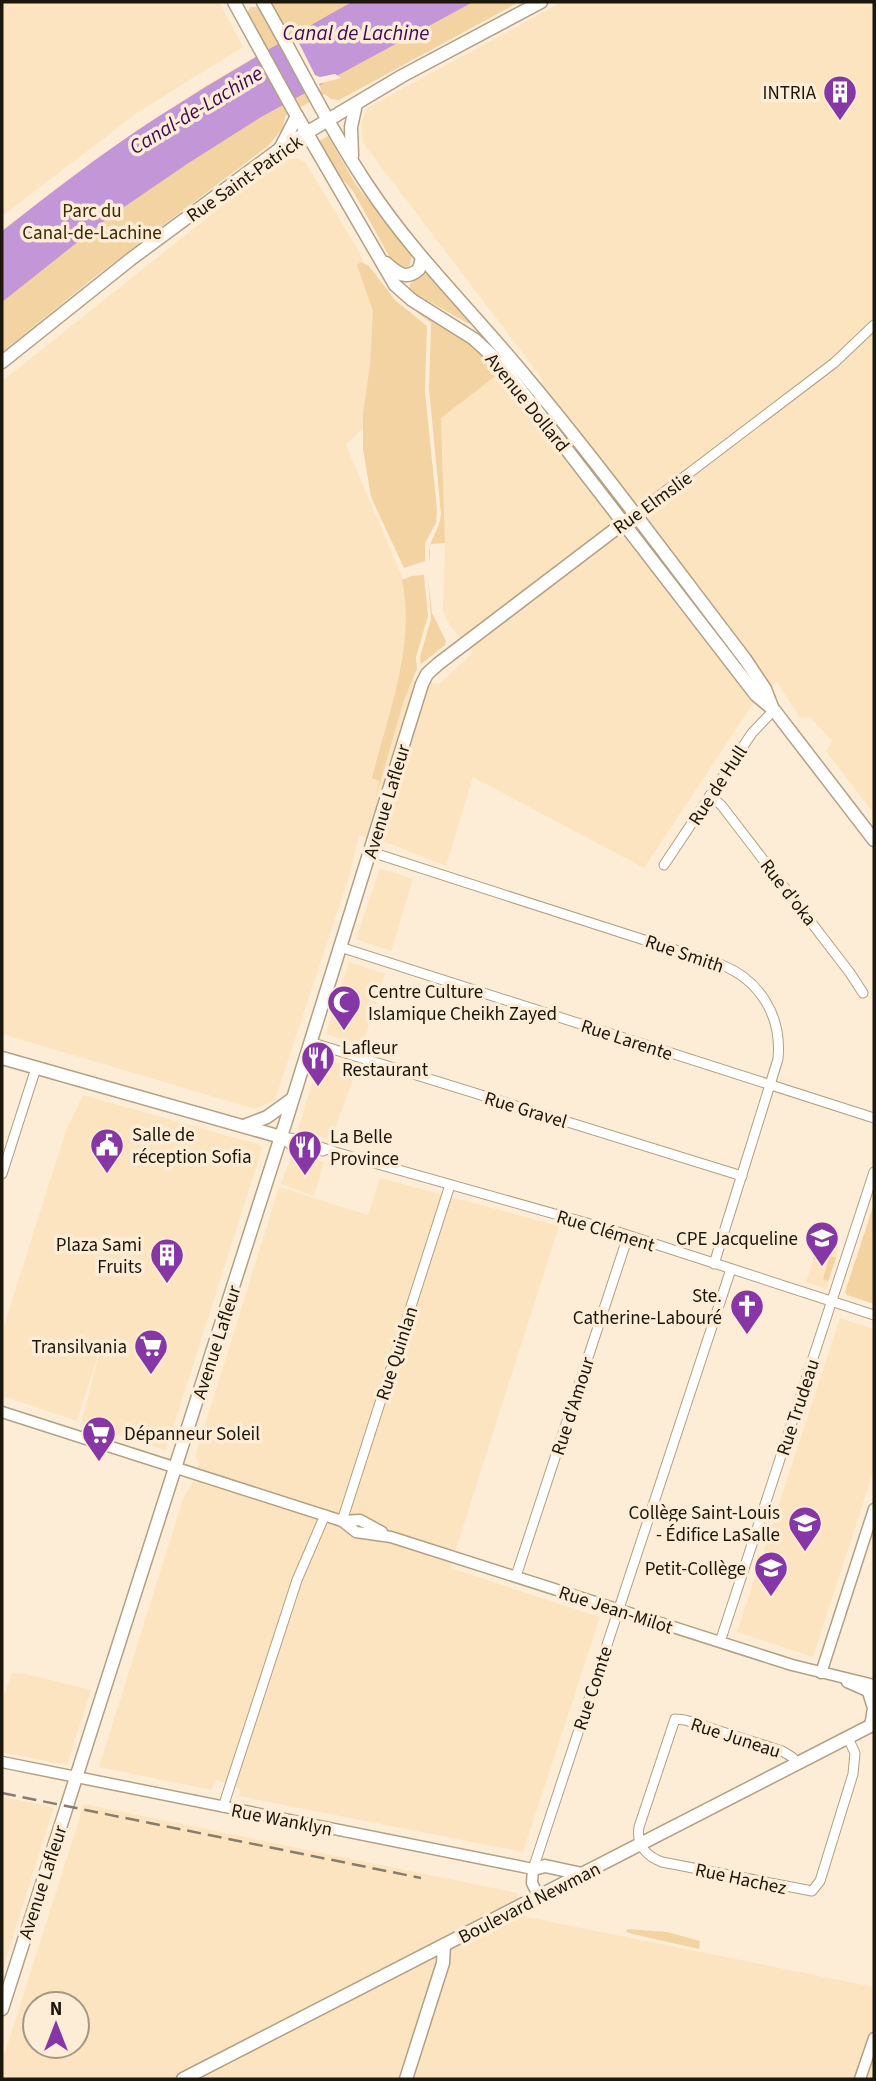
<svg xmlns="http://www.w3.org/2000/svg" width="876" height="2081" font-family="'Source Sans 3',sans-serif">
<style>
.built{fill:#fce4c0;fill-rule:evenodd}
.green{fill:#f3d3a1}
.water{fill:#c396d7}
.pier{fill:#fdedd6}
.lines{fill:none;stroke-linecap:round;stroke-linejoin:round}
.minor-casing{stroke:#b2a084;stroke-width:11}
.tertiary-casing{stroke:#b2a084;stroke-width:13}
.secondary-casing{stroke:#b2a084;stroke-width:15}
.minor{stroke:#fff;stroke-width:9}
.tertiary{stroke:#fff;stroke-width:10}
.secondary{stroke:#fff;stroke-width:12}
.rail{stroke:#887c6c;stroke-width:2.5;stroke-dasharray:14 7;stroke-linecap:butt}
.labels{text-anchor:middle;stroke-width:7;stroke-linejoin:round;paint-order:stroke}
.poi-label{font-size:19px;fill:#1d160b;stroke:#fdedd6;text-anchor:end}
.street-label{font-size:19px;fill:#1d160b;stroke:#fdedd6}
.park-label{font-size:19px;fill:#3a2807;stroke:#fdedd6}
.water-label{font-size:21px;font-style:italic;fill:#440858;stroke:#fdedd6}
</style>
<rect width="100%" height="100%" fill="#fdedd6"/>
<g class="built">
<path d="M4,2H219L243,47L138,112L2,216V3Z"/>
<path d="M562,2H874V814L826,751L832,741L810,717L800,718L777,682L752,705L644,868L473,777L446,866L388,843L359,836L349,877L275,1100L255,1109L2,1034V381L280,160L297,158L306,163L361,255L370,282L375,316L364,427L346,445L414,605L407,680L439,684L473,653L451,627L443,612L445,543L441,418L501,372L521,399L544,381L363,143L361,124L367,108Z"/>
<path d="M380,868L413,879L391,951L356,939Z"/>
<path d="M349,962L385,974L362,1046L326,1034Z"/>
<path d="M320,1058L357,1069L331,1139L298,1130Z"/>
<path d="M83,1095L260,1145L262,1149L166,1450L81,1423L103,1339L77,1421L2,1396V1332L66,1130Z"/>
<path d="M292,1154L324,1162L314,1196L281,1184Z"/>
<path d="M380,1178L559,1226L450,1568L600,1617L523,1852L239,1796L240,1789L216,1780L211,1790L99,1767L184,1496L191,1486L199,1462L195,1457L279,1187L368,1215Z"/>
<path d="M818,1245L838,1251L826,1289L806,1282Z"/>
<path d="M840,1318L874,1329V1470L813,1657L737,1632Z"/>
<path d="M12,1673L26,1674L91,1690L67,1765L2,1752V1702Z"/>
<path d="M2,1797L54,1807L2,1971Z"/>
<path d="M84,1804L517,1893L526,1917L874,1987V2079H2V2062ZM35,2004H77V2046H35Z"/>
</g>
<g class="green">
<path d="M271,2H519L339,100L331,99L325,94L286,115L282,129L268,146L92,279L2,352V231L115,146L206,86L267,50L253,21L250,22L247,13L250,7H257L269,23Z"/>
<path d="M328,136L356,185L412,253L410,265L407,268L394,265L353,191L335,171L319,141Z"/>
<path d="M371,260L393,290L406,302L476,347L501,372L441,418L445,543L430,544V561C425,544 440,531 441,514L429,388L431,323L396,296Z"/>
<path d="M361,262L368,265L395,300L427,326L425,392L437,510L436,523L425,543V561L404,568L371,497L363,449V414L370,365L373,311L357,265Z"/>
<path d="M424,274H429L471,322L469,324L409,290L410,284Z"/>
<path d="M424,575L428,616L416,657L417,669L404,700L376,797L379,781L372,778C388,714 416,646 402,580L411,576Z"/>
<path d="M428,577L432,613L446,641L445,645L421,664L420,657L431,619Z"/>
<path d="M874,1204V1304L847,1295L845,1292Z"/>
<path d="M818,1245L829,1248L828,1255L836,1258L828,1281L823,1279L828,1262L813,1259Z"/>
<path d="M627,1929L667,1932L700,1941L699,1949L632,1934L626,1932Z"/>
</g>
<path class="water" d="M352,2H473L261,117L187,164L108,218L2,302V231C52,192 102,153 156,118C220,77 286,39 352,2Z"/>
<path class="pier" d="M295,35L315,75L320,77L335,74L341,78L319,84L321,89L310,96L279,45Z"/>
<g class="lines">
<g class="minor-casing">
<g id="minor">
<path d="M634,515L834,363L874,325"/>
<path d="M710,795L722,806L850,973L863,993"/>
<path d="M371,852L722,965C761,981 782,1017 778,1059L714,1264"/>
<path d="M664,865L752,733L774,710"/>
<path d="M340,947L874,1118"/>
<path d="M310,1042L742,1176"/>
<path d="M281,1137L297,1139L335,1152L615,1231L874,1315"/>
<path d="M281,1137L291,1145L323,1151"/>
<path d="M2,1174L36,1068"/>
<path d="M342,1521L450,1185"/>
<path d="M516,1576L628,1236"/>
<path d="M720,1642L874,1172"/>
<path d="M798,1764L792,1757L782,1751L685,1720L675,1719L639,1827C636,1844 646,1856 662,1862L812,1891L820,1881L853,1774L855,1753L848,1738"/>
<path d="M223,1807L297,1580L325,1515"/>
<path d="M533,1869L731,1269"/>
</g>
</g>
<g class="tertiary-casing">
<g id="tertiary">
<path d="M2,1412L342,1521L360,1520L382,1532"/>
<path d="M342,1521L356,1532L391,1537L792,1665L874,1685"/>
<path d="M821,1673L874,1509"/>
<path d="M847,1682L874,1694"/>
<path d="M868,1692L873,1708L870,1727"/>
<path d="M2,1762L533,1869L532,1883L539,1897"/>
<path d="M860,2079L874,2038"/>
</g>
</g>
<g class="secondary-casing">
<g id="secondary">
<path d="M234,2L294,111L395,285L412,300L474,339L500,363L756,695L774,710L874,840"/>
<path d="M263,2C298,63 329,128 368,186C414,256 475,314 527,378C603,469 673,565 745,659L765,689L772,707"/>
<path d="M281,147L297,116"/>
<path d="M352,156L351,127L356,104"/>
<path d="M386,263C397,273 406,281 419,269L422,258"/>
<path d="M2,362L131,259L281,148L402,76L541,2"/>
<path d="M2,1058L281,1137"/>
<path d="M244,1126L267,1117L292,1099"/>
<path d="M533,1869L545,1866L582,1874"/>
<path d="M2,2009L285,1124L422,684L427,674L438,664L634,515"/>
<path d="M183,2079L874,1724"/>
<path d="M406,2079L443,1963L444,1945"/>
</g>
</g>
<use href="#minor" class="minor"/>
<use href="#tertiary" class="tertiary"/>
<use href="#secondary" class="secondary"/>
<path class="rail" d="M2,1793L421,1878"/>
</g>
<defs>
<g id="building-pin" transform="scale(1.75)"><path d="M0 17L-7.5 6A9.5 9.5 0 1 1 7.5 6Z" fill="#8736a6" stroke="#fdedd6"/><path d="M-4-6H4V6H1V3H-1V6H-4ZM-2.5-4.3h1.7v1.8h-1.7ZM.8-4.3h1.7v1.8H.8ZM-2.5-1h1.7V.8h-1.7ZM.8-1h1.7V.8H.8Z" fill="#fff"/></g>
<g id="mosque-pin" transform="scale(1.75)"><path d="M0 17L-7.5 6A9.5 9.5 0 1 1 7.5 6Z" fill="#8736a6" stroke="#fdedd6"/><path d="M3.5-4.9A6 6 0 1 0 3.5 4.9A5 5 0 1 1 3.5-4.9Z" fill="#fff"/></g>
<g id="restaurant-pin" transform="scale(1.75)"><path d="M0 17L-7.5 6A9.5 9.5 0 1 1 7.5 6Z" fill="#8736a6" stroke="#fdedd6"/><path d="M-5-6h1v4h1v-4h1v4h1v-4h1v5L-1.5 .5V6h-2V.5L-5-1ZM5-6V6H3V1.5H1.5Q1.5-4 5-6Z" fill="#fff"/></g>
<g id="civic-pin" transform="scale(1.75)"><path d="M0 17L-7.5 6A9.5 9.5 0 1 1 7.5 6Z" fill="#8736a6" stroke="#fdedd6"/><path d="M-.6-6.5H3V-4.5H.6V-3L4-1V1h2V6H-6V1h2V-1L-.6-3ZM-1.2 2.5V6h2.4V2.5Z" fill="#fff"/></g>
<g id="school-pin" transform="scale(1.75)"><path d="M0 17L-7.5 6A9.5 9.5 0 1 1 7.5 6Z" fill="#8736a6" stroke="#fdedd6"/><path d="M0-5L7-2L0 1L-7-2ZM-4 1L0 2.5L4 1V4Q0 6-4 4Z" fill="#fff"/></g>
<g id="church-pin" transform="scale(1.75)"><path d="M0 17L-7.5 6A9.5 9.5 0 1 1 7.5 6Z" fill="#8736a6" stroke="#fdedd6"/><path d="M-1.2-6h2.4v3.5h3.3v2.4h-3.3V6h-2.4V-.1h-3.3v-2.4h3.3Z" fill="#fff"/></g>
<g id="supermarket-pin" transform="scale(1.75)"><path d="M0 17L-7.5 6A9.5 9.5 0 1 1 7.5 6Z" fill="#8736a6" stroke="#fdedd6"/><path d="M-6-5.5h2.5l.6 2H6L4.5 2H-2.5L-4.4-4H-6ZM-1.5 3.2a1.3 1.3 0 1 0 .1 0ZM3 3.2a1.3 1.3 0 1 0 .1 0Z" fill="#fff"/></g>
</defs>
<g fill-rule="evenodd">
<use href="#building-pin" x="840" y="92"/>
<use href="#mosque-pin" x="344" y="1002"/>
<use href="#restaurant-pin" x="318" y="1058"/>
<use href="#civic-pin" x="107" y="1145"/>
<use href="#restaurant-pin" x="305" y="1147"/>
<use href="#school-pin" x="822" y="1238"/>
<use href="#building-pin" x="167" y="1255"/>
<use href="#church-pin" x="747" y="1306"/>
<use href="#supermarket-pin" x="151" y="1346"/>
<use href="#supermarket-pin" x="99" y="1433"/>
<use href="#school-pin" x="805" y="1523"/>
<use href="#school-pin" x="771" y="1568"/>
</g>
<g class="labels">
<g class="poi-label">
<text x="816" y="99">INTRIA</text>
<text x="368" y="998" text-anchor="start">Centre Culture<tspan x="368" dy="22">Islamique Cheikh Zayed</tspan></text>
<text x="342" y="1054" text-anchor="start">Lafleur<tspan x="342" dy="22">Restaurant</tspan></text>
<text x="132" y="1141" text-anchor="start">Salle de<tspan x="132" dy="22">réception Sofia</tspan></text>
<text x="330" y="1143" text-anchor="start">La Belle<tspan x="330" dy="22">Province</tspan></text>
<text x="798" y="1245">CPE Jacqueline</text>
<text x="142" y="1251">Plaza Sami<tspan x="142" dy="22">Fruits</tspan></text>
<text x="722" y="1302">Ste.<tspan x="722" dy="22">Catherine-Labouré</tspan></text>
<text x="127" y="1353">Transilvania</text>
<text x="124" y="1440" text-anchor="start">Dépanneur Soleil</text>
<text x="780" y="1519">Collège Saint-Louis<tspan x="780" dy="22">- Édifice LaSalle</tspan></text>
<text x="746" y="1575">Petit-Collège</text>
</g>
<g class="street-label">
<text transform="translate(244 178) rotate(-35)" y="7">Rue Saint-Patrick</text>
<text transform="translate(528 402) rotate(51)" y="7">Avenue Dollard</text>
<text transform="translate(652 502) rotate(-36)" y="7">Rue Elmslie</text>
<text transform="translate(717 785) rotate(-57)" y="7">Rue de Hull</text>
<text transform="translate(386 801) rotate(-73)" y="7">Avenue Lafleur</text>
<text transform="translate(789 892) rotate(52)" y="7">Rue d'oka</text>
<text transform="translate(685 953) rotate(19)" y="7">Rue Smith</text>
<text transform="translate(627 1039) rotate(18)" y="7">Rue Larente</text>
<text transform="translate(526 1109) rotate(17)" y="7">Rue Gravel</text>
<text transform="translate(606 1230) rotate(17)" y="7">Rue Clément</text>
<text transform="translate(216 1342) rotate(-72)" y="7">Avenue Lafleur</text>
<text transform="translate(396 1353) rotate(-72)" y="7">Rue Quinlan</text>
<text transform="translate(572 1406) rotate(-72)" y="7">Rue d'Amour</text>
<text transform="translate(797 1407) rotate(-72)" y="7">Rue Trudeau</text>
<text transform="translate(616 1609) rotate(18)" y="7">Rue Jean-Milot</text>
<text transform="translate(592 1688) rotate(-72)" y="7">Rue Comte</text>
<text transform="translate(736 1737) rotate(18)" y="7">Rue Juneau</text>
<text transform="translate(282 1819) rotate(11)" y="7">Rue Wanklyn</text>
<text transform="translate(741 1878) rotate(12)" y="7">Rue Hachez</text>
<text transform="translate(42 1882) rotate(-72)" y="7">Avenue Lafleur</text>
<text transform="translate(529 1902) rotate(-27)" y="7">Boulevard Newman</text>
</g>
<g class="park-label">
<text x="92" y="217">Parc du<tspan x="92" dy="22">Canal-de-Lachine</tspan></text>
</g>
<g class="water-label">
<text x="356" y="40">Canal de Lachine</text>
<text transform="translate(196 110) rotate(-31)" y="7">Canal-de-Lachine</text>
</g>
</g>
<rect width="876" height="2081" fill="none" stroke="#1d160b" stroke-width="7"/>
<g transform="translate(56 2025)"><circle r="33" fill="#fdedd6" stroke="#a39785" stroke-width="2"/>
<path d="M0-5L12 26L0 18L-12 26Z" fill="#8736a6"/>
<text y="-10" font-size="19" font-weight="bold" text-anchor="middle" fill="#1d160b">N</text>
</g>
</svg>
